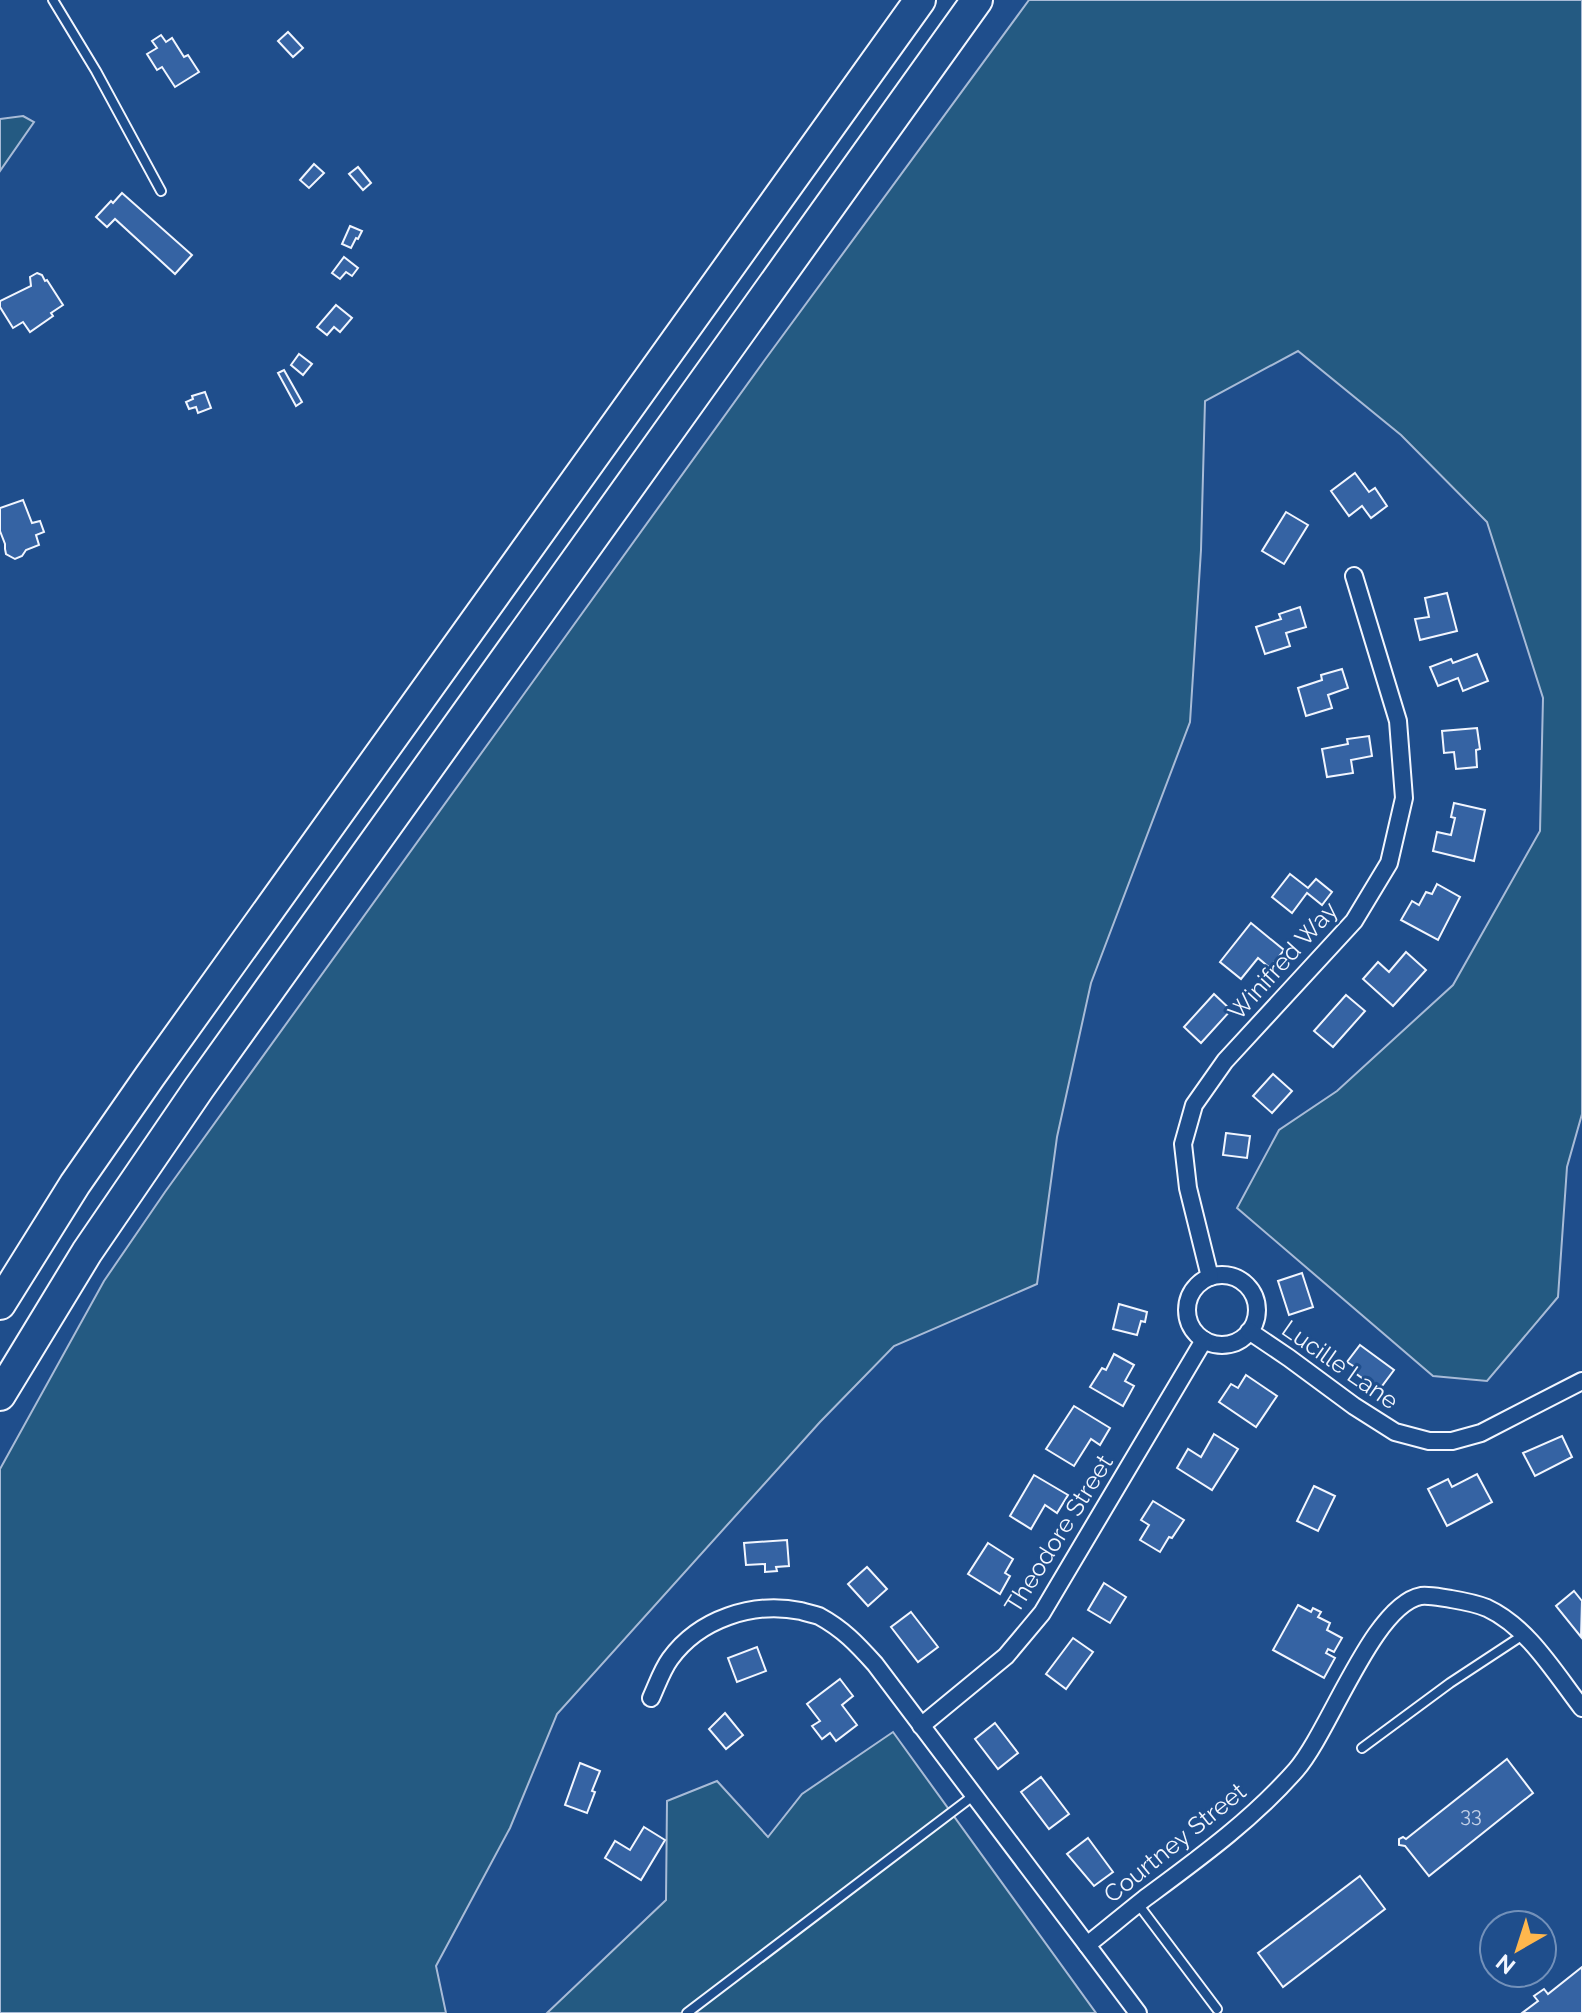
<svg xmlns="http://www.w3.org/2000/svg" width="1582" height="2013" font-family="Raleway,sans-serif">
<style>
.green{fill:#245a82;stroke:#a8bbd7;stroke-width:2}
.building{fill:#3563a3;stroke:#f2f6ff;stroke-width:2}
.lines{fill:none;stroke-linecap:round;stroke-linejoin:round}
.service-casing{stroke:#f2f6ff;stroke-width:12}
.minor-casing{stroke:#f2f6ff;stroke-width:20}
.motorway-casing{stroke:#f2f6ff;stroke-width:34}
.service{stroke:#1f4e8c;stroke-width:8}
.minor{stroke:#1f4e8c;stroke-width:16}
.motorway{stroke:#1f4e8c;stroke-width:30}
.labels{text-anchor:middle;stroke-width:6;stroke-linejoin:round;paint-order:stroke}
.number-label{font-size:20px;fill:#c3d1e8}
.street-label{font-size:24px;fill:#f2f6ff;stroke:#1f4e8c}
</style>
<rect width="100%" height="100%" fill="#1f4e8c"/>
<g class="green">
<path d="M1029,0H1582V1114L1567,1167L1558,1297L1487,1381L1433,1376L1237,1208L1279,1130L1337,1091L1453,985L1540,831L1543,698L1487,522L1401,435L1298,351L1205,401L1201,550L1190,722L1091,983L1057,1137L1037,1284L894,1346L820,1422L557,1714L510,1828L436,1966L446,2013H0V1469L104,1281L165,1192L764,361Z"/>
<path d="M23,116L34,122L0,171V119Z"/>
<path d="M893,1732L1096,2013H547L666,1900L667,1801L717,1781L768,1837L802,1794Z"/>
</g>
<g class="building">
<path d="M288,32L303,48L293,57L278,41Z"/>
<path d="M161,35L166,42L172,38L184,57L188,55L199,72L175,87L162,67L157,70L147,54L157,48L152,41Z"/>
<path d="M314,164L324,173L309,188L300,180Z"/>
<path d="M358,167L371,183L363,190L349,174Z"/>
<path d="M122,193L192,255L175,274L115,219L107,227L96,217L111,201L113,203Z"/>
<path d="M350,226L362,231L358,239L356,238L351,248L342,244Z"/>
<path d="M344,257L358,268L352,276L346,272L340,279L332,273Z"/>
<path d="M37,273L42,275L45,281L47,280L63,305L51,313L53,316L30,332L23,322L13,328L0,307V301L31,286L30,277Z"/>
<path d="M336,305L352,318L340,332L334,327L327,335L317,327Z"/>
<path d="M299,354L312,364L303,375L291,365Z"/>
<path d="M284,370L302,402L296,406L278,373Z"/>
<path d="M205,392L211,408L198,413L196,407L189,409L186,402L193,399L192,396Z"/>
<path d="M1355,473L1369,492L1375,488L1387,506L1371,518L1362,506L1349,516L1331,491Z"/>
<path d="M23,500L32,523L40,521L44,532L36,535L39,545L26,550L22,556L15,559L6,554L5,549V544L0,531V508Z"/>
<path d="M1286,512L1308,525L1284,564L1262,551Z"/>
<path d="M1447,593L1457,631L1420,640L1415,619L1429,617L1425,598Z"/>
<path d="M1300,607L1306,627L1286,633L1290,646L1265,654L1256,627L1281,619L1279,614Z"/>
<path d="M1477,654L1488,681L1463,691L1458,678L1438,686L1430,667L1451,659L1453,663Z"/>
<path d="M1342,669L1348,688L1328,695L1332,708L1306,716L1298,688L1322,680L1321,675Z"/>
<path d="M1477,728L1480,749L1476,750L1477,767L1456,769L1454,752L1444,753L1442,731Z"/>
<path d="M1369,736L1372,756L1351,760L1353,773L1327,777L1322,749L1348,744L1347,739Z"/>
<path d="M1454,803L1485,810L1474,861L1433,851L1437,832L1451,835L1455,818L1451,817Z"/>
<path d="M1290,874L1308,888L1316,879L1332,892L1322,905L1307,893L1292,913L1272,897Z"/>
<path d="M1437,884L1460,897L1438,940L1401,920L1412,901L1419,905L1426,892L1432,894Z"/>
<path d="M1251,923L1284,950L1270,968L1258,958L1241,979L1220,962Z"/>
<path d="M1406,952L1426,970L1393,1006L1363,979L1378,962L1389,972Z"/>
<path d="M1214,994L1231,1010L1201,1043L1184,1027Z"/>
<path d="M1346,995L1365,1011L1333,1047L1314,1031Z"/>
<path d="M1273,1074L1292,1091L1272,1113L1253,1096Z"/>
<path d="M1226,1133L1250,1136L1247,1158L1223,1155Z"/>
<path d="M1302,1273L1313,1307L1289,1315L1278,1281Z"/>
<path d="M1119,1304L1147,1312L1145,1322L1141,1321L1137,1335L1113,1329Z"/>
<path d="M1360,1345L1394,1370L1379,1390L1355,1373L1358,1369L1347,1362Z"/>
<path d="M1114,1354L1134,1365L1125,1381L1134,1386L1123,1406L1090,1387L1102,1368L1106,1370Z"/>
<path d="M1246,1375L1277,1396L1256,1427L1219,1402L1231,1384L1238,1388Z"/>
<path d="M1074,1406L1110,1428L1100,1445L1091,1439L1074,1466L1046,1449Z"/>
<path d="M1214,1434L1238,1449L1212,1490L1177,1468L1188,1449L1201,1457Z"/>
<path d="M1562,1436L1572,1457L1535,1476L1523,1453Z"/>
<path d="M1477,1474L1492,1502L1447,1526L1428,1489L1448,1479L1452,1487Z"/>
<path d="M1034,1475L1068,1495L1057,1513L1045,1505L1031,1529L1010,1516Z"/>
<path d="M1314,1486L1335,1496L1318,1531L1297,1521Z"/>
<path d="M1153,1501L1184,1520L1172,1538L1169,1537L1160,1552L1140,1540L1149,1525L1141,1520Z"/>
<path d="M787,1540L789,1566L776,1567L777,1571L765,1572V1564L746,1565L744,1543Z"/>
<path d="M988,1543L1013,1559L1005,1573L1010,1576L1000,1594L968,1574Z"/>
<path d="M867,1567L887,1589L868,1606L848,1584Z"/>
<path d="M1104,1583L1126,1597L1110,1623L1088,1610Z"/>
<path d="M1574,1591L1582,1601L1581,1637L1556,1606Z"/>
<path d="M1298,1605L1311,1612L1313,1608L1321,1612L1318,1617L1330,1623L1327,1630L1342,1638L1334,1652L1328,1649L1326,1653L1335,1658L1324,1678L1273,1650Z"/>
<path d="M911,1612L938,1647L918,1662L891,1627Z"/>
<path d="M1073,1638L1093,1652L1066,1689L1046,1674Z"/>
<path d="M757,1647L766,1671L737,1682L728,1658Z"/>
<path d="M840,1679L853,1696L842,1705L857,1725L836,1741L830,1733L822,1739L812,1726L820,1721L807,1704Z"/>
<path d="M725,1713L743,1735L726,1749L709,1729Z"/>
<path d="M995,1723L1018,1753L998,1769L975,1739Z"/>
<path d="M1507,1759L1533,1793L1429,1876L1405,1846L1399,1845V1839L1403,1837L1406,1839Z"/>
<path d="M580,1763L600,1771L592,1791L595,1792L587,1813L565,1805Z"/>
<path d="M1041,1777L1069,1814L1049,1829L1021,1792Z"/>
<path d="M644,1827L665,1840L641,1880L605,1858L615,1841L630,1850Z"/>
<path d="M1088,1838L1113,1872L1094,1886L1067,1854Z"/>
<path d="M1360,1876L1385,1909L1283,1987L1258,1953Z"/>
<path d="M1582,1967V2013H1522L1538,2001L1534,1996L1544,1989L1548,1994Z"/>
</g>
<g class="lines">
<g class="service-casing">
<g id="service">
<path d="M53,0L96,71L161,191"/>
<path d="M1362,1748L1450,1683L1523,1635"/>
<path d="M1138,1904L1217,2009"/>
<path d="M687,2013L973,1796"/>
</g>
</g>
<g class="minor-casing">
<g id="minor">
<circle cx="1222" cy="1310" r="35"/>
<path d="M1210,1277L1188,1188L1183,1144L1194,1105L1225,1061L1354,921L1389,863L1404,798L1398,721L1354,576"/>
<path d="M1249,1331L1289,1358L1354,1406L1395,1432L1429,1441H1452L1481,1433L1582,1381"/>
<path d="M651,1698C657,1685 662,1670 670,1659C699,1619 753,1601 801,1611C807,1613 813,1614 819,1616C843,1629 857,1644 875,1664L1087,1945"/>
<path d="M921,1726L1006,1656L1042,1613L1204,1340"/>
<path d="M1138,2013L1087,1945C1106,1930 1125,1914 1144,1899C1198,1859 1251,1821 1296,1770C1330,1731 1373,1605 1421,1596C1431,1595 1442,1598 1451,1599C1463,1601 1475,1603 1487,1608C1528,1627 1555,1673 1582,1708"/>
</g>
</g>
<g class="motorway-casing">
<g id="motorway">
<path d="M0,1304L75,1184L150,1076L920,0"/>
<path d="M0,1395L87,1252L199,1088L977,0"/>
</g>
</g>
<use href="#service" class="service"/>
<use href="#minor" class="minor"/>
<use href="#motorway" class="motorway"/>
</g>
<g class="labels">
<g class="number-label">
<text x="1471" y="1822">33</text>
</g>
<g class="street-label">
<text transform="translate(1283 961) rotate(-48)" y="8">Winifred Way</text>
<text transform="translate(1340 1365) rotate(35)" y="8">Lucille Lane</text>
<text transform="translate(1059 1534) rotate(-58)" y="8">Theodore Street</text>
<text transform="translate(1175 1843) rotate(-39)" y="8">Courtney Street</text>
</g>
</g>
<g transform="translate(1518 1949) rotate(219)"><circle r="38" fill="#1f4e8c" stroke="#7391ba" stroke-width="2"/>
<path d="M0-6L14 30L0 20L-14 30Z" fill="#ffb74d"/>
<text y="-12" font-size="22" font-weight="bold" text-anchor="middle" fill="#f2f6ff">N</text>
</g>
</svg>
